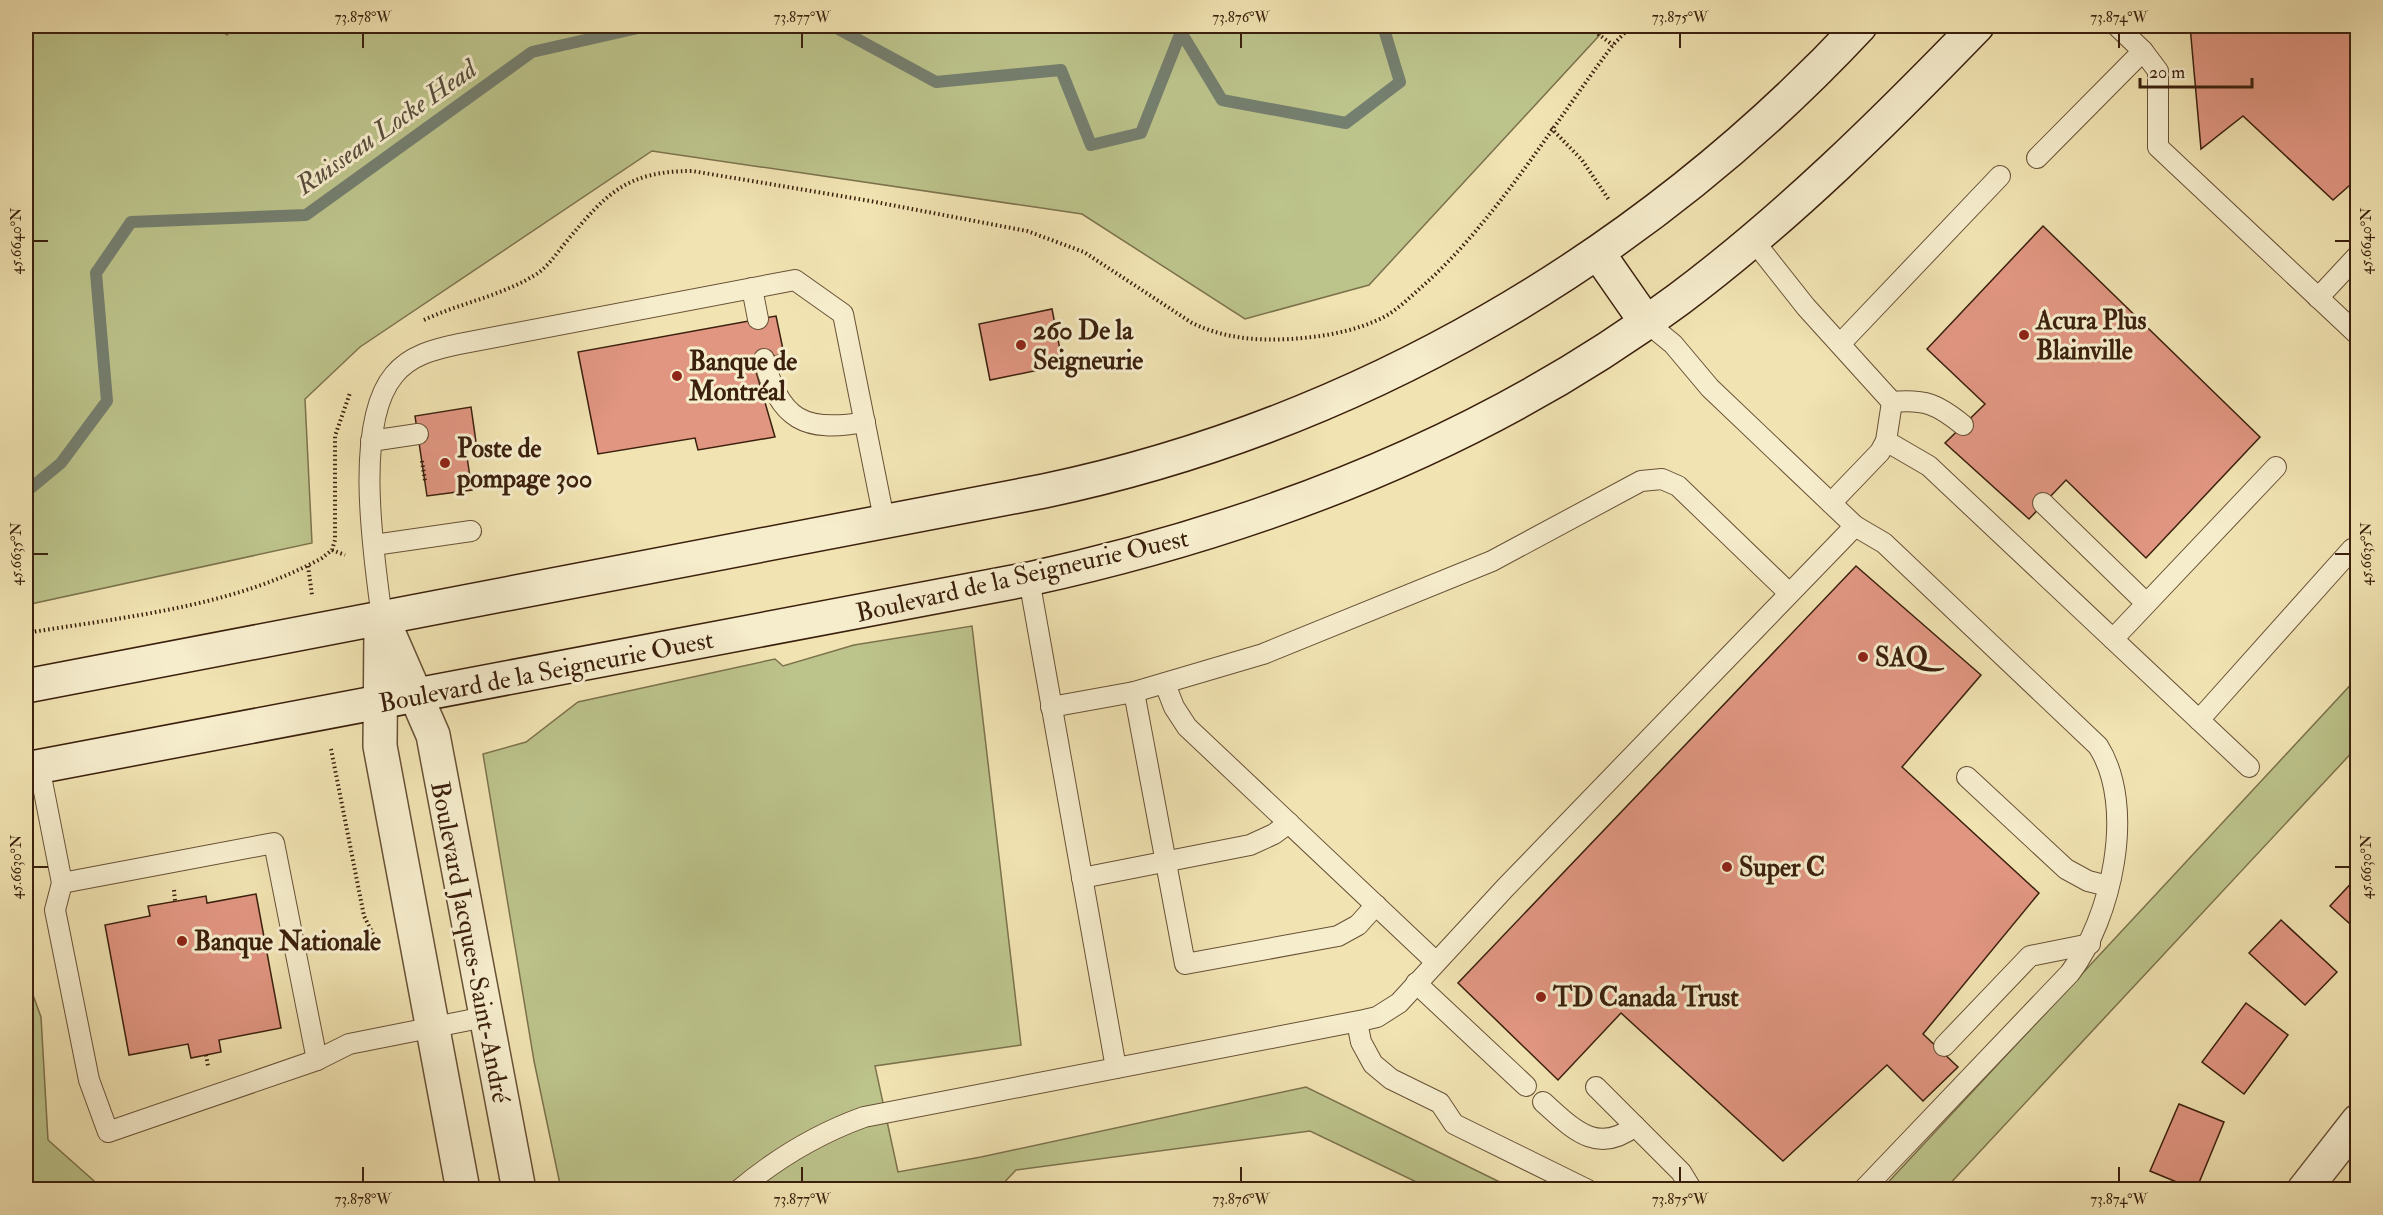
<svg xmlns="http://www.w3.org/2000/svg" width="2383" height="1215" font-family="'IM FELL Double Pica',serif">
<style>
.green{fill:#bcc38b;stroke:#7c724c;stroke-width:1.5}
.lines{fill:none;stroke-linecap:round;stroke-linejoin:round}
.stream{stroke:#757f6f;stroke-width:12}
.building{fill:#e19682;stroke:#3b200d;stroke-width:1.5}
.service-casing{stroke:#685136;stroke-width:22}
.minor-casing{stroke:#685136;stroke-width:36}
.tertiary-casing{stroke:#685136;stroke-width:36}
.secondary-casing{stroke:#3b200d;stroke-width:36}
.path{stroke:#3b200d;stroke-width:4;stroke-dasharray:1.5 3;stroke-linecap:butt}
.service{stroke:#f6edcd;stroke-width:20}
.minor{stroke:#f6edcd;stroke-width:33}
.tertiary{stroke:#f6edcd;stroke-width:33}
.secondary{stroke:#f6edcd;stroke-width:33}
.ticks{fill:none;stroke:#3b200d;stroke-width:2}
.poi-dot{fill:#8f2418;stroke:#f6edcd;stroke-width:2}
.labels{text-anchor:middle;stroke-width:6;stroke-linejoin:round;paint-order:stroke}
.poi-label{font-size:26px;font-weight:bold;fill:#3b200d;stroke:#f6edcd;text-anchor:start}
.street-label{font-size:26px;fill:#3b200d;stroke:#f6edcd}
.water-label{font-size:27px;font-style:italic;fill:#584f3e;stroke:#f6edcd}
.neatline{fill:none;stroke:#3b200d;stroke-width:2}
.ticks-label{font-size:15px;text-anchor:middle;fill:#3b200d}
</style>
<rect width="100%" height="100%" fill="#f1e3b2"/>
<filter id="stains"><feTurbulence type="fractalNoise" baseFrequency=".00333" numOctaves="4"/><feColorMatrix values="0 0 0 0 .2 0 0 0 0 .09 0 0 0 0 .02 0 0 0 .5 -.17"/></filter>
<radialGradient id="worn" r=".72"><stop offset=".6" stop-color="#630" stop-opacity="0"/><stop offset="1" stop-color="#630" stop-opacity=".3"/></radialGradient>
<g class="green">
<path d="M26,26H216L227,35L237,26H1608L1369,285L1245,319L1082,214L652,151L360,347L305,399L312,543L26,605Z"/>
<path d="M972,626L1021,1045L875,1066L898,1172L981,1157L1306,1087L1514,1189H1431L1310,1131L1016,1170L998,1189H561L534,1061L483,754L526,742L578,702L775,659L783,666L854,645Z"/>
<path d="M2357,678V747L1945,1189L1881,1190Z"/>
<path d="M26,976L41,1017L48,1140L103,1189H26Z"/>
</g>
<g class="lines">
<g class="stream">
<path d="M833,26L936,82L1061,70L1091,145L1141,133L1181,32L1222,100L1346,123L1400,82L1383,26"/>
<path d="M26,492L61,463L107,401L96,273L131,222L306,215L532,52L647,26"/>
</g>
</g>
<g class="building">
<path d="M2190,26H2358V178L2333,200L2243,116L2201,149Z"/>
<path d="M2043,226L2260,437L2146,558L2066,480L2029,519L1945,443L1985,404L1927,349Z"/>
<path d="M1052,309L1063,365L990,380L979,324Z"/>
<path d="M776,316L784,354L753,361L775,437L698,450L695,438L598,454L578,352Z"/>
<path d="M471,407L476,442L465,444L472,490L427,496L415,416Z"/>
<path d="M1856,566L1981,675L1902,767L2039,893L1923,1034L1958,1067L1923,1101L1887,1065L1783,1161L1621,1013L1558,1080L1458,983Z"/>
<path d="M2358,876V931L2330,906Z"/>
<path d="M256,894L281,1028L219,1040L221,1052L191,1058L188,1044L129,1055L105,925L150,916L148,906L206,896L207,903Z"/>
<path d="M2281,920L2337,972L2305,1005L2249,953Z"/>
<path d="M2246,1003L2288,1035L2244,1094L2202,1062Z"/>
<path d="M2179,1104L2224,1122L2196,1190L2150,1171Z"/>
</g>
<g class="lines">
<g class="service-casing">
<g id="service">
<path d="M2143,51L2158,71V147L2358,335"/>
<path d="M2037,158L2143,51L2117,26"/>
<path d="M1753,240L1806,307L1892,402L1886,441L1880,452L1831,503"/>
<path d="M752,288L758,319"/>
<path d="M2318,298L2358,255"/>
<path d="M1840,344L2000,176"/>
<path d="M764,359C779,420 805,433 865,422"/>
<path d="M1892,402C1925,399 1937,404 1963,425"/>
<path d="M371,441L418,434"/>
<path d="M1886,441L1929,466L1947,483L2249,767"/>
<path d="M2043,503L2146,603"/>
<path d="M1855,526L1884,543L2098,746C2137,807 2111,919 2070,973L1863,1190"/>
<path d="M374,545L471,531"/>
<path d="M1029,579L1116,1068"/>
<path d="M382,618C374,557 353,424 394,375C410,355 435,349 459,344L795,280L843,314L885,524"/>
<path d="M2113,639L2276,467"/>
<path d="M1165,684L1174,707L1187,727L1436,962"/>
<path d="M1134,692L1185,964L1338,936L1358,925L1376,905"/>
<path d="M1051,707L1134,692L1263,654L1492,561L1641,481L1662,479L1678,486L1789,593"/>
<path d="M2199,720L2352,549"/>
<path d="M39,766L62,883L274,843L317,1060L108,1132L89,1080L55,910L62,883"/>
<path d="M1967,777L2066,869L2088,881L2108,886"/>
<path d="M1082,878L1250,845L1274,834L1289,823"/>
<path d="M1416,983L1526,1086"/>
<path d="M1357,1022L1361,1042L1373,1064L1391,1079L1440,1103L1454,1124L1588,1190"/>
<path d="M1944,1046L2030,956L2090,944"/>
<path d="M317,1060L349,1044L485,1017"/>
<path d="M1596,1087L1681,1172L1692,1190"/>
<path d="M1543,1102C1572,1128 1597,1156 1635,1126"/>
<path d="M739,1190C777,1158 817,1134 864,1117L1364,1020L1377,1017L1399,1003L1505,888L1855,526L1710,388L1673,344L1646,322"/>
</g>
</g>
<g class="minor-casing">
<path id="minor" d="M2304,1190L2358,1121"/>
</g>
<g class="tertiary-casing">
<g id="tertiary">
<path d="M382,618L433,735L519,1190"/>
<path d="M381,626L380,746L463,1190"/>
</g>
</g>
<g class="secondary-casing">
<g id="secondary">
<path d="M1598,253L1646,322"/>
<path d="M26,686L1044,491C1358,425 1642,259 1860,26"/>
<path d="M26,769L1029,579C1262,528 1487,442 1679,299C1787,218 1883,123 1977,26"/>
</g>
</g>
<g class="path">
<path d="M1587,26L1613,45"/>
<path d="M1551,128L1582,160L1609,200"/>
<path d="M424,320C460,303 501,296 535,275C548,267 556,254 566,242C606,194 626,171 692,171L865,200L1027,231L1084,252L1192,323C1224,338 1255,341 1290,339C1321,337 1353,332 1382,318C1398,310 1411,296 1425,284C1496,220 1555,122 1613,45L1631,26"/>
<path d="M422,461L425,481"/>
<path d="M332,550L345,555"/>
<path d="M308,566L312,595"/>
<path d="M26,633C124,617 233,607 322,558L332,550L335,540V436L350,393"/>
<path d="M331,749L364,916L378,944"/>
<path d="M174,890L175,901"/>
<path d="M206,1055L208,1066"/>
</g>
<use href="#service" class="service"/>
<use href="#minor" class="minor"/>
<use href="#tertiary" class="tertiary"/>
<use href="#secondary" class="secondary"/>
</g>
<path class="ticks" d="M363,33V48M802,33V48M1241,33V48M1680,33V48M2119,33V48M33,241H48M2335,241H2350M33,554H48M2335,554H2350M33,867H48M2335,867H2350M363,1167V1182M802,1167V1182M1241,1167V1182M1680,1167V1182M2119,1167V1182"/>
<g class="poi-dot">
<circle cx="2024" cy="335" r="6"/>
<circle cx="1021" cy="345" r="6"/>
<circle cx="677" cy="376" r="6"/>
<circle cx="445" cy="463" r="6"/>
<circle cx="1863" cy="657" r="6"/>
<circle cx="1727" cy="867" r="6"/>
<circle cx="182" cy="941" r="6"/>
<circle cx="1541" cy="997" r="6"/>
</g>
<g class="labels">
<g class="poi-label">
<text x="2036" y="329">Acura Plus<tspan x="2036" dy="30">Blainville</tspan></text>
<text x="1033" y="339">260 De la<tspan x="1033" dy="30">Seigneurie</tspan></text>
<text x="689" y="370">Banque de<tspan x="689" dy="30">Montréal</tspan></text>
<text x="457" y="457">Poste de<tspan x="457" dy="30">pompage 300</tspan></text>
<text x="1875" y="666">SAQ</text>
<text x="1739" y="876">Super C</text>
<text x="194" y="950">Banque Nationale</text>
<text x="1553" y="1006">TD Canada Trust</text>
</g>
<g class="street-label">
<text transform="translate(1022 575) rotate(-13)" y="9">Boulevard de la Seigneurie Ouest</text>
<text transform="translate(546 671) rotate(-11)" y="9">Boulevard de la Seigneurie Ouest</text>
<text transform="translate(471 942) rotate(79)" y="9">Boulevard Jacques-Saint-André</text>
</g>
<g class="water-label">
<text transform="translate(386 127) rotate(-35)" y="9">Ruisseau Locke Head</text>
</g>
</g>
<rect width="2383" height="1215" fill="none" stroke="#f1e3b2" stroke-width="66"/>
<path d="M2140 78v9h112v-9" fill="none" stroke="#3b200d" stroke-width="3"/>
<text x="2149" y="78" font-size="18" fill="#3b200d" stroke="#f6edcd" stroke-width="4.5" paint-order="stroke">20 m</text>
<rect x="33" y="33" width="2317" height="1149" class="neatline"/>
<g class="ticks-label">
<text x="363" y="22">73.878°W</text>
<text x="802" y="22">73.877°W</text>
<text x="1241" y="22">73.876°W</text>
<text x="1680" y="22">73.875°W</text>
<text x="2119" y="22">73.874°W</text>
<text transform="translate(16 241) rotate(-90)" y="5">45.6640°N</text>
<text transform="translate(2366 241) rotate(-90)" y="5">45.6640°N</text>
<text transform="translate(16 554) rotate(-90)" y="5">45.6635°N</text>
<text transform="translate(2366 554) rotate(-90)" y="5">45.6635°N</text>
<text transform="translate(16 867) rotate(-90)" y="5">45.6630°N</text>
<text transform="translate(2366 867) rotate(-90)" y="5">45.6630°N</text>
<text x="363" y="1204">73.878°W</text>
<text x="802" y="1204">73.877°W</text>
<text x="1241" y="1204">73.876°W</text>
<text x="1680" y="1204">73.875°W</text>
<text x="2119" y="1204">73.874°W</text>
</g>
<rect width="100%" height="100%" filter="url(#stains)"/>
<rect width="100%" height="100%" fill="url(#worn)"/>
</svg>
